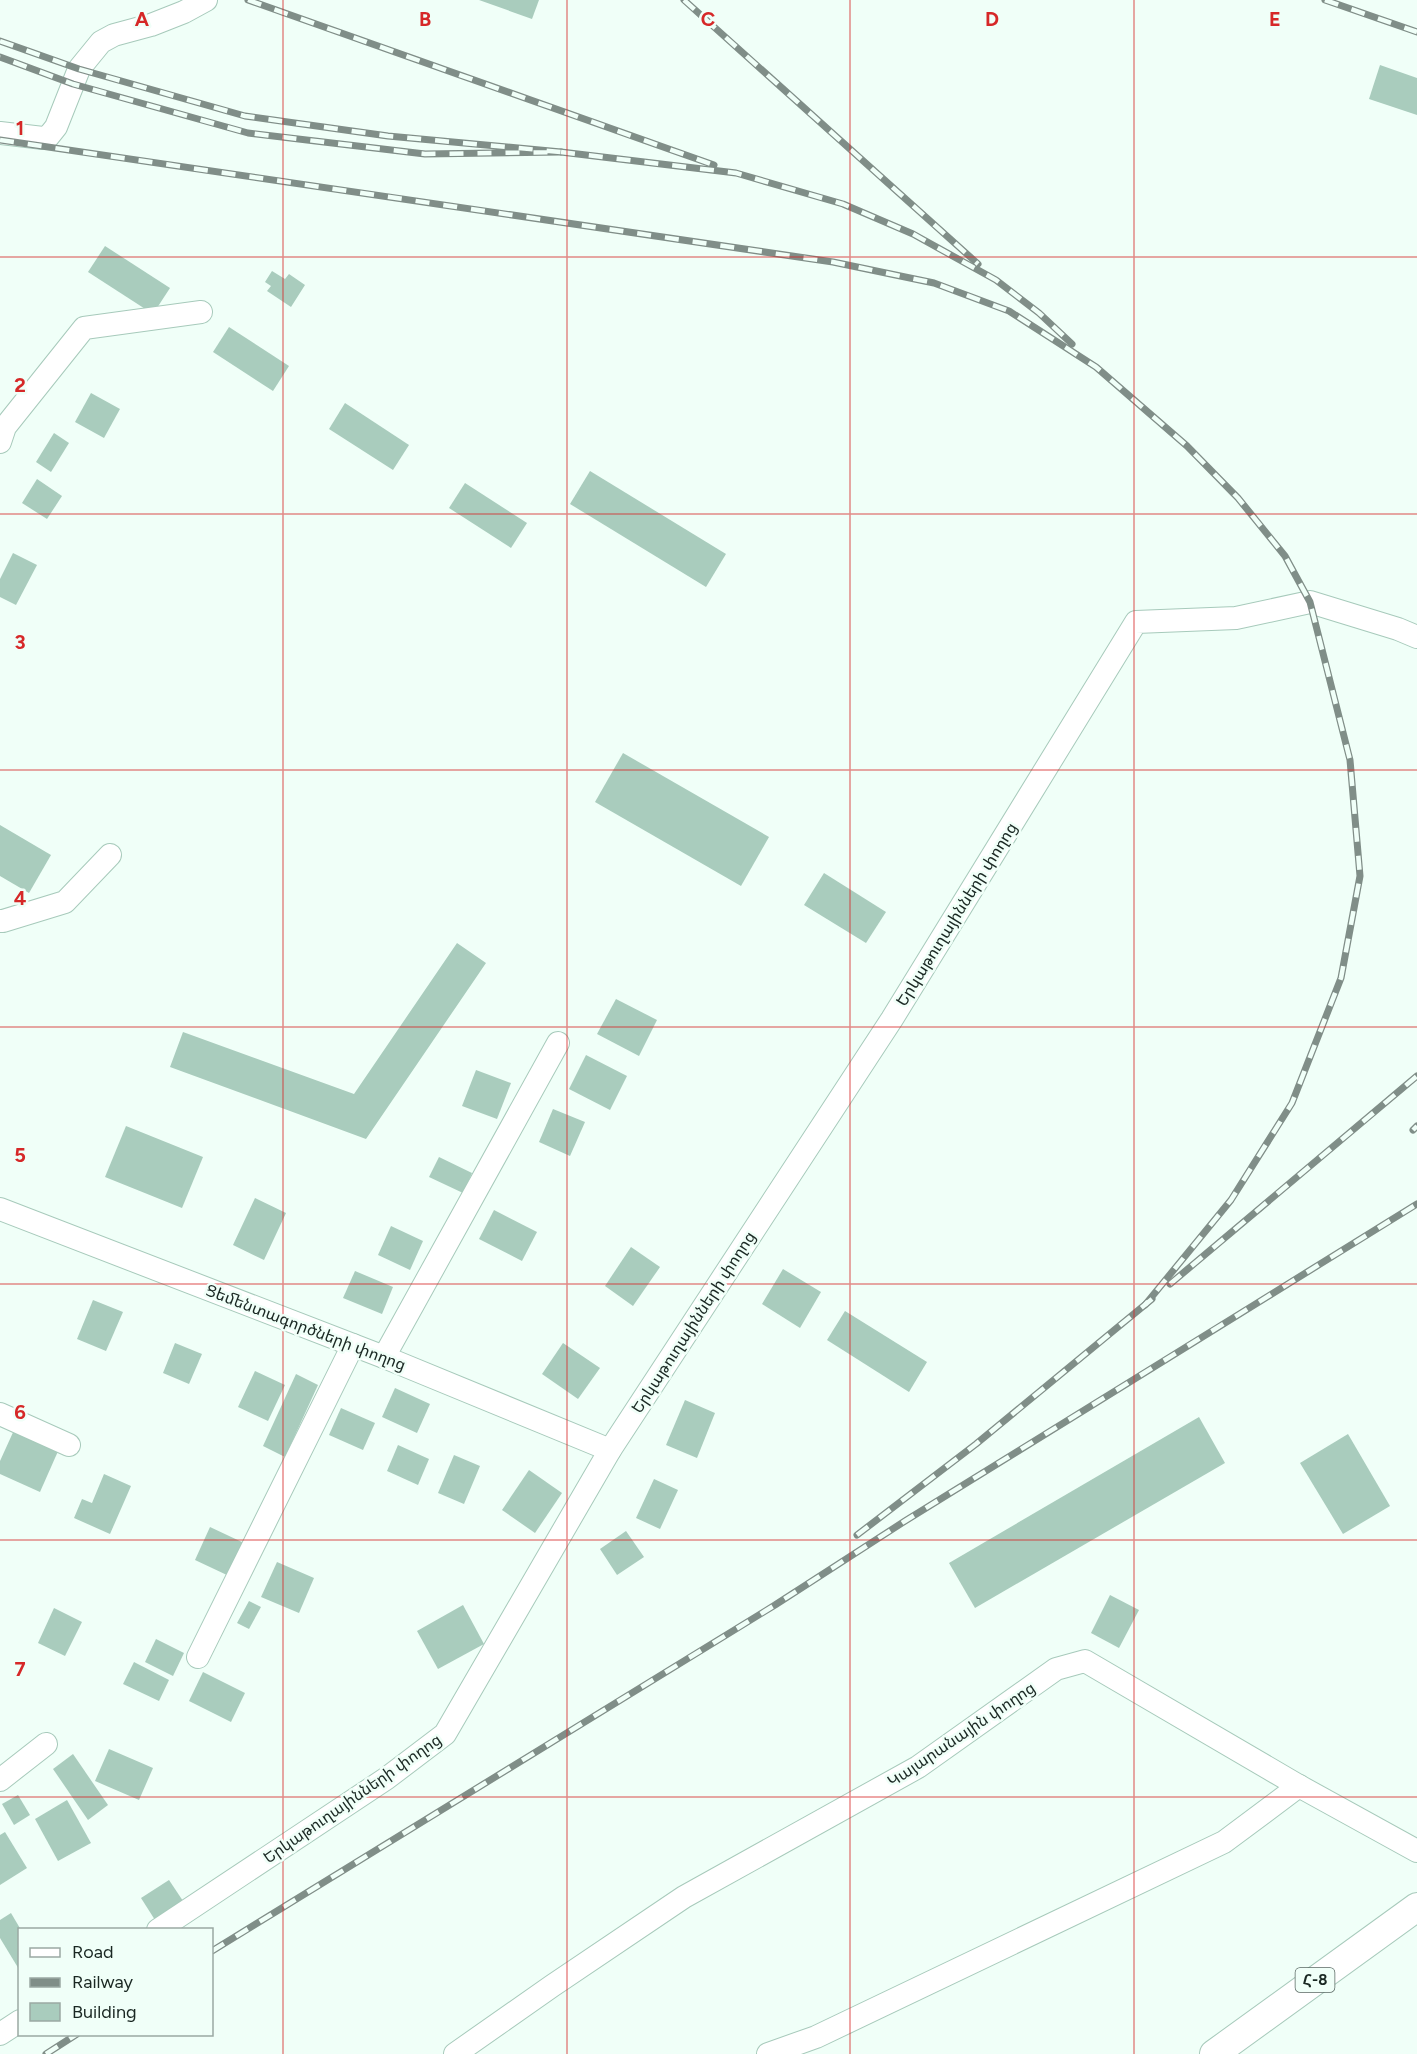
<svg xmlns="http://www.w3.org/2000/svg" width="1417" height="2054" font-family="Figtree,'Noto Sans Armenian',sans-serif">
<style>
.building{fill:#a9ccbd}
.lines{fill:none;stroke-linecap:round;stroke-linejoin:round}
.minor-casing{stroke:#a7cabb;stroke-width:24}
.major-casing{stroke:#a7cabb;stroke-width:30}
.minor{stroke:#fff;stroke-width:22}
.major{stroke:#fff;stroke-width:28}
.rail-casing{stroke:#808e88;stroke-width:7}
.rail{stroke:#f0fff8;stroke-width:4.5;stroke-dasharray:14;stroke-linecap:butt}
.grid{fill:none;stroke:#d62828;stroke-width:1.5;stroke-opacity:0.55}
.labels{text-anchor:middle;stroke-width:5;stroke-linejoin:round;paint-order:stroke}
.shield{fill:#f0fff8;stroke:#5a6863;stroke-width:1.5}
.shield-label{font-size:15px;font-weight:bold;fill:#1a2823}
.street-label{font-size:16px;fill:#1a2823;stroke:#f0fff8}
.grid-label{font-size:20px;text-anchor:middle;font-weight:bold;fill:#d62828;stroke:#f0fff8;stroke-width:5;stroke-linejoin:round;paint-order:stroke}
</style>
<rect width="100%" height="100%" fill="#f0fff8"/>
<g class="building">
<path d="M479,0H539L532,19Z"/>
<path d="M1380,65L1417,78V115L1369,99Z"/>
<path d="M105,246L170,288L153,314L88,272Z"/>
<path d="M272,271L285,279L289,274L305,285L291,307L267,291L271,286L265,282Z"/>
<path d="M229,327L289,366L273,391L213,352Z"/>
<path d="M91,393L120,409L104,438L75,422Z"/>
<path d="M345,403L409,445L393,470L329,429Z"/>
<path d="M54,433L69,443L51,472L36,462Z"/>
<path d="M590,471L726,554L706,587L570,504Z"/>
<path d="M37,479L62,496L47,519L22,503Z"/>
<path d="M465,483L527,523L511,548L449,508Z"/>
<path d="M13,553L37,565L16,605L0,597V579Z"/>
<path d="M623,753L769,837L741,886L595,802Z"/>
<path d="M0,825L51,855L29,893L0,876Z"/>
<path d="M824,873L886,912L866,943L804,905Z"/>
<path d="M457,943L486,963L366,1139L170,1067L183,1032L354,1094Z"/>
<path d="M616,999L657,1020L639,1056L597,1034Z"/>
<path d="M586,1055L627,1076L610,1110L569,1089Z"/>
<path d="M476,1070L511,1083L497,1119L462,1106Z"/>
<path d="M553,1109L585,1122L570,1156L539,1142Z"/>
<path d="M126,1126L203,1157L182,1208L105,1177Z"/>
<path d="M439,1157L472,1173L463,1193L429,1177Z"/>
<path d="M255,1198L286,1213L264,1260L233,1245Z"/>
<path d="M494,1210L537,1232L522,1261L479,1239Z"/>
<path d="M391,1226L423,1241L410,1270L378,1255Z"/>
<path d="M631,1247L660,1267L633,1306L605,1286Z"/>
<path d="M783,1269L821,1292L800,1328L762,1304Z"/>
<path d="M355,1271L393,1287L382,1314L343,1298Z"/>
<path d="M93,1300L123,1312L106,1351L77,1339Z"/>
<path d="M845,1311L927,1362L909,1392L827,1340Z"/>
<path d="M175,1343L202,1354L189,1384L163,1373Z"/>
<path d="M563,1343L600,1368L578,1399L542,1374Z"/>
<path d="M255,1371L285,1385L268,1421L238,1407Z"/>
<path d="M296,1374L318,1385L285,1457L263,1446Z"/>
<path d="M395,1388L430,1404L417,1433L382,1417Z"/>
<path d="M685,1400L715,1413L697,1458L666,1445Z"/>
<path d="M341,1408L375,1423L363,1450L329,1435Z"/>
<path d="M1199,1417L1225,1463L975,1608L949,1563Z"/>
<path d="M15,1428L59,1449L40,1492L0,1474V1461Z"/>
<path d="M1348,1434L1390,1506L1343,1534L1300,1463Z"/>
<path d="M398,1445L429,1459L418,1485L387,1471Z"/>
<path d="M454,1455L480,1466L464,1504L438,1493Z"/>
<path d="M529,1470L562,1493L535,1533L502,1510Z"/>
<path d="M104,1474L131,1486L110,1534L74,1518L82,1499L92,1503Z"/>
<path d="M654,1479L678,1490L660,1529L636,1518Z"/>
<path d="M210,1527L244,1543L229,1576L195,1560Z"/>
<path d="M626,1531L644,1557L617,1575L600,1549Z"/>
<path d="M277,1562L314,1578L299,1613L261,1597Z"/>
<path d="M1110,1595L1139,1610L1119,1648L1091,1633Z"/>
<path d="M249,1601L261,1607L249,1629L237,1623Z"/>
<path d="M463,1605L484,1644L438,1669L417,1631Z"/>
<path d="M54,1608L82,1622L65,1656L38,1643Z"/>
<path d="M156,1639L184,1653L173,1676L145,1662Z"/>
<path d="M134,1662L169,1680L159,1701L123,1684Z"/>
<path d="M203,1672L245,1693L231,1722L189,1701Z"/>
<path d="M109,1749L153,1768L139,1800L95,1781Z"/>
<path d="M73,1754L108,1805L88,1820L53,1769Z"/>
<path d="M18,1795L30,1815L14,1825L2,1804Z"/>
<path d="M67,1800L91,1843L58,1861L35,1819Z"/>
<path d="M5,1832L27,1868L0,1885V1835Z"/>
<path d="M169,1880L183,1901L155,1920L141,1898Z"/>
<path d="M11,1913L21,1930L20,1971L0,1938V1920Z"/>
</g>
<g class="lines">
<g class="minor-casing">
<g id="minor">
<path d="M0,133L43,138L48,137L56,127L79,69L101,42L114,35L151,25L184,12L206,0"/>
<path d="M0,442L5,427L84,328L201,312"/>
<path d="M0,921H3L65,902L110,855"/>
<path d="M0,1209L384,1357L610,1450"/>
<path d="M384,1357L558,1043"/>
<path d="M0,1414L69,1445"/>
<path d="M198,1657L353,1345"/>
<path d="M0,1780L46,1744"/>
<path d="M158,1930L387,1778L445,1734L610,1450L892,1019L1136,622L1236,618L1310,602L1398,629L1417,637"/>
<path d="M0,2034L20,2021"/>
<path d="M455,2054L552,1986L684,1897L918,1767L1056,1669L1085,1661L1299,1786L1417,1851"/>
<path d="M768,2054L816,2037L1224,1842L1299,1786"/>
</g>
</g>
<g class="major-casing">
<path id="major" d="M1214,2054L1417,1907"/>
</g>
<use href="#minor" class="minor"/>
<use href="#major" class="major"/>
<g class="rail-casing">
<g id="rail">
<path d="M248,0L714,165"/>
<path d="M684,0L978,264"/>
<path d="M1325,0L1417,32"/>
<path d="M0,41L79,69L245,116L388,136L561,152L425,154L248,133L73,84L0,57"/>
<path d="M0,140L833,262L934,283L1009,311L1096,367L1187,446L1238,498L1285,556L1310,602L1350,760L1360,876L1341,978L1292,1103L1231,1200L1145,1305"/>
<path d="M561,152L736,173L843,204L913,234L996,280L1039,313L1072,344"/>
<path d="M1413,1130L1417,1126"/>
<path d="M1170,1284L1417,1076"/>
<path d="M857,1535L976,1444L1152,1299"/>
<path d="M212,1951L775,1605L905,1521L1417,1204"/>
<path d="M46,2054L77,2034"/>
</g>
</g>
<use href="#rail" class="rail"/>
</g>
<path class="grid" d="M283,0V2054M567,0V2054M850,0V2054M1134,0V2054M0,257H1417M0,514H1417M0,770H1417M0,1027H1417M0,1284H1417M0,1540H1417M0,1797H1417"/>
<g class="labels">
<rect class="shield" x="1295.5" y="1968" width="39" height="24" rx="4.5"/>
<g class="shield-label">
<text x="1315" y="1985">Հ-8</text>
</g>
<g class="street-label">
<text transform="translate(956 914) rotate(-58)" y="6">Երկաթուղայինների փողոց</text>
<text transform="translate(693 1322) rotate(-57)" y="6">Երկաթուղայինների փողոց</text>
<text transform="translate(306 1327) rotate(21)" y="6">Ցեմենտագործների փողոց</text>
<text transform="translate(961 1734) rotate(-34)" y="6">Կայարանային փողոց</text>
<text transform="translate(352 1798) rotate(-35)" y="6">Երկաթուղայինների փողոց</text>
</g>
</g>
<g class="grid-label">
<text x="142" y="26">A</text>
<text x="425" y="26">B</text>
<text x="708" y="26">C</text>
<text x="992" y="26">D</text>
<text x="1275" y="26">E</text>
<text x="20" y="135">1</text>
<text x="20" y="392">2</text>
<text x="20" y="649">3</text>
<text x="20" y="905">4</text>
<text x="20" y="1162">5</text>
<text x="20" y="1419">6</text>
<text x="20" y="1676">7</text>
</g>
<rect x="18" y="1928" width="195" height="108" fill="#f0fff8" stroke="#9aa9a3" stroke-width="1.5"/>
<rect x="30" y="1948" width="30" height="9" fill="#ffffff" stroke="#9aa9a3" stroke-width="1.5"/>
<text x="72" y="1958" font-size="18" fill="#1a2823">Road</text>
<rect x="30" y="1978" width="30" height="9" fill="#808e88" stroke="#9aa9a3" stroke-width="1.5"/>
<text x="72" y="1988" font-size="18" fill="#1a2823">Railway</text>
<rect x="30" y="2003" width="30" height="18" fill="#a9ccbd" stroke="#9aa9a3" stroke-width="1.5"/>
<text x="72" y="2018" font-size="18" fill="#1a2823">Building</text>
</svg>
